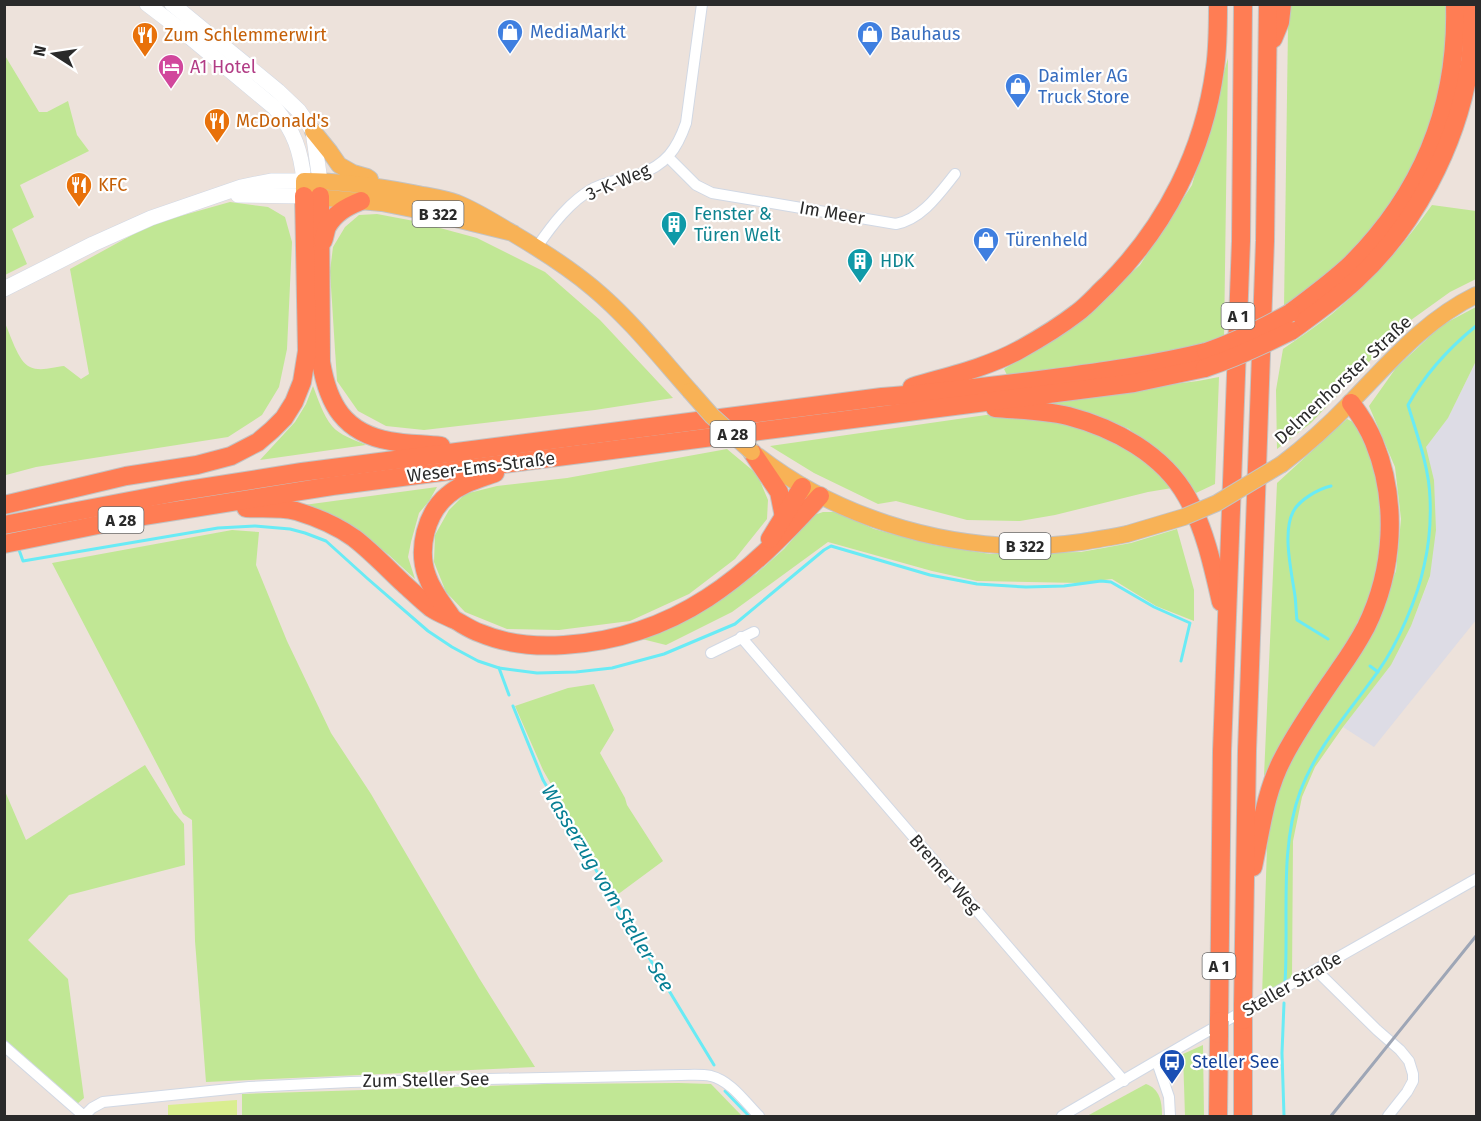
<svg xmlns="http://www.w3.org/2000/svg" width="1481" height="1121" font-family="'Fira Sans',sans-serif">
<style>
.industrial{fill:#dddce5}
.green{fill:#c1e795}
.pitch{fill:#d9ee90}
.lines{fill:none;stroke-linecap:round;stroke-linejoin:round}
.stream{stroke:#69ebf5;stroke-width:3}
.street-casing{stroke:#d1d8e4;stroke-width:12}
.secondary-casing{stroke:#d1d8e4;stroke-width:16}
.primary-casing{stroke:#c3c3c3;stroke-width:18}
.highway-casing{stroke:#c3c3c3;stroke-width:20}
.street{stroke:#fff;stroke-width:10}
.secondary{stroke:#fff;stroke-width:15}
.primary{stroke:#f8b256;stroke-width:16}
.highway{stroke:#ff7d54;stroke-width:18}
.rail{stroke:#9ea6b6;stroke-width:3}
.primary-bridge-casing{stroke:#c3c3c3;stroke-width:18;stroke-linecap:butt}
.highway-bridge-casing{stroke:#c3c3c3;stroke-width:20;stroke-linecap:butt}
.primary-bridge{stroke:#f8b256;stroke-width:16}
.highway-bridge{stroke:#ff7d54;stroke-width:18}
.labels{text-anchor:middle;stroke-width:4.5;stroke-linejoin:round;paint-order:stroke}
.shield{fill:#fff;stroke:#6a6a6a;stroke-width:1.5}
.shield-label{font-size:16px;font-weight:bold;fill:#2a2a2a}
.shop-label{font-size:18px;fill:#366cbe;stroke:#fff;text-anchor:start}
.food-label{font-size:18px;fill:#c56008;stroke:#fff;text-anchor:start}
.hotel-label{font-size:18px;fill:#b23c85;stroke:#fff;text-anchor:start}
.street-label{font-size:18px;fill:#2a2a2a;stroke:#fff}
.culture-label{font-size:18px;fill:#0d838f;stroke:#fff;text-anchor:start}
.transit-label{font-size:18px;fill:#164399;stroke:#fff;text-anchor:start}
.water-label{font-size:20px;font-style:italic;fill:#077f94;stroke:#fff}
</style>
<rect width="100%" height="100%" fill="#ede2db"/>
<path class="industrial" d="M1476,357V620L1374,747L1343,727L1391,665L1411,626L1430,577L1434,480L1425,447L1448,418L1475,363Z"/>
<g class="green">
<path d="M1290,5H1448L1447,62L1422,155L1385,214L1337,266L1284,308L1288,27Z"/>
<path d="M4,54L39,112H47L68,101L77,135L89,151L20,185L34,217L12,229L27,264L5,275Z"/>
<path d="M1228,58L1224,339L1144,359L1007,375L1004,369L1077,323L1140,265L1192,185Z"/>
<path d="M230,202L268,207L285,217L292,242L287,349L279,387L262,415L228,437L36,467L6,475L4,468V321C10,333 18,362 30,367C40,372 54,367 64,366L81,379L89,374L70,269L152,224Z"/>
<path d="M1432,205L1476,211V279L1450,292L1404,325L1311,423L1277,449L1276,390L1283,349C1300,337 1317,326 1332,314C1371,282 1404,245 1432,205Z"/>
<path d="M377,214L414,221L477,238L545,272L600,320L673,398L595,410L424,430L386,426L358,411L337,381L330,271L333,247L345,227L359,215Z"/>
<path d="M1476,307V357L1475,363L1448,418L1426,447L1434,480L1436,530L1430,576L1411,626L1391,665L1343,727L1315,767L1302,797L1293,841L1292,978L1262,996L1267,847L1273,799L1291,755L1376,618L1396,571L1401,519L1395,467L1369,406L1396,368L1442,325Z"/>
<path d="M1219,377L1215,484L1196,493L1160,456L1129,429L1094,414L1069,407L1018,404L1198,381Z"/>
<path d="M313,386C318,399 323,415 332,426C339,435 355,440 366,445L260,460L295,422L306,404Z"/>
<path d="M986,415H1023L1059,419L1118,441L1147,463L1172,488L1148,492L1055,515L1020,521L967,520L896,501L878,504L814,473L770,446Z"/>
<path d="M1347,419L1357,424L1372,452L1382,490L1383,543L1370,596L1350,638L1283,739L1264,776L1277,483Z"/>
<path d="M727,449L757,474L768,500L767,519L735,559L689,594L630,621L559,630L507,629L465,612L446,592L434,562L435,535L449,510L465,494L497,486L567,478Z"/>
<path d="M437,487L429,501L419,513L411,542L408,557L415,579L389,555L347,523L331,515L304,505Z"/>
<path d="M823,512H837L874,529L934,545L990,554L1081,552L1131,543L1177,529L1194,590V621L1156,606L1112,579L1080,583L977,581L932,571L828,542L732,612L666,645L642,639L696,614L756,574L784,549L814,515Z"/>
<path d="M232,530L259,532L256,565L287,641L331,733L371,794L479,978L535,1067L206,1082L195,941L192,820L183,814L52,563Z"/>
<path d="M594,684L614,730L600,753L625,798L627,805L663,861L617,895L576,828L543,770L515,706L568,688Z"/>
<path d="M145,765L174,812L184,824L185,865L69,895L28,940L68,979L84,1098L77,1104L5,1040L4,789L26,840Z"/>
<path d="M1203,1045L1204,1116H1185L1183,1054Z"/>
<path d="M679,1083L711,1084L742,1116H242V1094L547,1084Z"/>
<path d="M1146,1084C1160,1089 1162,1102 1162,1116H1087Z"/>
</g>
<path class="pitch" d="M237,1100V1116H168V1105Z"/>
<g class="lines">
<g class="stream">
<path d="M18,547L23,561L218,528L255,526L290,529L305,533L326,541L368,579L428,631L452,647L478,661L499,668L509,695"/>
<path d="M1328,639L1297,620C1296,612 1296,604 1295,596C1292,574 1282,533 1293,512C1299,500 1318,489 1331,486"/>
<path d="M1370,666L1378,672"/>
<path d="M499,668L537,673L576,672L612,668L664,654L735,624L824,550L831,546L930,575L977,584L1026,587L1064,586L1101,581L1111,582L1154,607L1190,623L1181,661"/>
<path d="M513,706L543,780L599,875L714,1065"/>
<path d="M1285,982C1289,922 1279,849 1300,792C1317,746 1351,710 1379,670C1398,643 1417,599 1424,566C1429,545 1431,520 1430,498C1429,467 1417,435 1408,405C1425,374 1449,348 1476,326"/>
<path d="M725,1091L749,1116"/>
<path d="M1284,1116L1282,1053L1284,1003"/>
</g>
<g class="street-casing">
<g id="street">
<path d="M668,157L696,185L712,193L896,224C922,219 939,194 955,174"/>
<path d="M537,247C552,225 570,201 594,188C608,181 623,179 638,175C666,165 677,149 686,123L702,4"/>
<path d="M741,637L1124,1081"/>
<path d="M711,653L754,632"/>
<path d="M1316,970L1377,1030L1400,1050L1409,1061L1413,1074V1081L1407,1092L1388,1116"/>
<path d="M4,1046L84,1116"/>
<path d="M1157,1062L1169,1097L1170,1116"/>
<path d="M84,1116L92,1108L103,1102L249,1087L350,1082L681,1075C691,1075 701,1074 711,1076C731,1081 745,1102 759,1116"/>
<path d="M1062,1116L1194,1039L1476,879"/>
</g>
</g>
<g class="secondary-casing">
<g id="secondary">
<path d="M172,4L278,91L299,111L313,131L320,181"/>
<path d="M238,195L304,196"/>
<path d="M4,289L93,244L151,218L241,187L271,181H304C301,151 294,131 275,108L185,33L147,4"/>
</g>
</g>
<g class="primary-casing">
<g id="primary">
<path d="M313,131L330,152L339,165L353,173L367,177L370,179"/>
<path d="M513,233L427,212L382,203L304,196V181C341,181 376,186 413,193C427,196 443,198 457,203C477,211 495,223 514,234C541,250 568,267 593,288C629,318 659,356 690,391"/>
<path d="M758,456C834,515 935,547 1031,546C1064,546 1095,540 1127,534"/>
<path d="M1282,464C1307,445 1329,425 1351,402C1390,362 1425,320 1476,295"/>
</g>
</g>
<g class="highway-casing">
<g id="highway">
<path d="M1273,39L1280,22L1282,4"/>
<path d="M320,196L321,362C328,404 344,433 390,441C406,444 424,444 441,446"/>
<path d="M323,241C325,237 325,232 327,227C335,213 346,207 361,201"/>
<path d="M1290,313C1311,297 1332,282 1351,264C1422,193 1458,105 1455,4"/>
<path d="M1291,331C1313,315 1336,299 1356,280C1414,227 1456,146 1469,69C1473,48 1472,26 1472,4"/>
<path d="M912,387C948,376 986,368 1019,350C1039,339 1059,327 1077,313C1088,305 1097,294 1107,285C1166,226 1204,151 1215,68C1218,48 1218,25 1218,4"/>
<path d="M995,408C1019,410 1044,410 1068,416C1114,428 1163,454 1187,497C1205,529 1213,567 1221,602"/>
<path d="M752,452L779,492L784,517"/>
<path d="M4,505L126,476L197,465L231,456L258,442L272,430L284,418L294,402L302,382L307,351L304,196"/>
<path d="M246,508C263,509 279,507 296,511C316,517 337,526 354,538C371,551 388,569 404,584C413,592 422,601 431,608C440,614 447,616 455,620C464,625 471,630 480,633C506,644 536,647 564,645C678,638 747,576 820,496"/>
<path d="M4,525L182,491L302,472L882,397C937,393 992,386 1047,379C1100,372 1153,365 1206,352"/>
<path d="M770,539L802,487"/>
<path d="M4,544L137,517L332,486L1134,383L1205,368"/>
<path d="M451,616C442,603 432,591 427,576C417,549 426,513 448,495C462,483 479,479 495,473"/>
<path d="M1253,867C1261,830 1265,792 1283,758C1299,727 1320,698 1339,670C1349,656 1358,642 1366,627C1394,570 1398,501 1374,442C1368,427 1360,415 1351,403"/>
<path d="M1243,1006L1247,751L1265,241L1268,4"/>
<path d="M1219,1021L1222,751L1241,241L1243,4"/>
<path d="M1218,1116L1219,1034"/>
<path d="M1243,1116V1020"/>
</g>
</g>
<use href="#street" class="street"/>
<use href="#secondary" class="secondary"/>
<use href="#primary" class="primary"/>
<use href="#highway" class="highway"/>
<path class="rail" d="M1331,1116L1476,936"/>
<g class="primary-bridge-casing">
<g id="primary-bridge">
<path d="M690,391L712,416L752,452"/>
<path d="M1127,534L1184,517L1217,503L1282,464"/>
</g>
</g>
<g class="highway-bridge-casing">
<g id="highway-bridge">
<path d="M1206,352C1236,342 1263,328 1290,313"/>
<path d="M1205,368C1235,358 1263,345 1291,331"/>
<path d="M1243,1020V1006"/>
<path d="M1219,1021V1034"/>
</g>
</g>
<use href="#primary-bridge" class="primary-bridge"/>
<use href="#highway-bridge" class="highway-bridge"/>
</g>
<defs>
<g id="shop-pin" transform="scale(1.35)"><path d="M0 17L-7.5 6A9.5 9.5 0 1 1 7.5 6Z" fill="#3f7fe0" stroke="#fff"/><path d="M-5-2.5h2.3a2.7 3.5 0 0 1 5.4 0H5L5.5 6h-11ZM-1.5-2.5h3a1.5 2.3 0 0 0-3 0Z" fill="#fff"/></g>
<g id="restaurant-pin" transform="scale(1.35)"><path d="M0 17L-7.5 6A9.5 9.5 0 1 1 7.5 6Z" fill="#e8710a" stroke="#fff"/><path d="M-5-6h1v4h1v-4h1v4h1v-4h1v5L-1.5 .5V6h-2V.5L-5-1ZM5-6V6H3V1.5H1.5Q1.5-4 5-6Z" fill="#fff"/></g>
<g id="hotel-pin" transform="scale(1.35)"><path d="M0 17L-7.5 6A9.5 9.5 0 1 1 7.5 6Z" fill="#d1479c" stroke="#fff"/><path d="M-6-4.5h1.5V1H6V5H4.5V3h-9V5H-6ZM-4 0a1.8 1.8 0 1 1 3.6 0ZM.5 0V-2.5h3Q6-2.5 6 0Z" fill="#fff"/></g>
<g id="building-pin" transform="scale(1.35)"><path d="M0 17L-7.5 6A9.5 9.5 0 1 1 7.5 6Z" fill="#0f9aa8" stroke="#fff"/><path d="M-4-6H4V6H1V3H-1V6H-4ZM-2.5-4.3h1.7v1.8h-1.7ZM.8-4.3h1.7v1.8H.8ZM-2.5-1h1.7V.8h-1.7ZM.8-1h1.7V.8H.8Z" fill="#fff"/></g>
<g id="bus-pin" transform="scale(1.35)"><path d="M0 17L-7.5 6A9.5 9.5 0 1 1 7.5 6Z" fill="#1a4fb4" stroke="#fff"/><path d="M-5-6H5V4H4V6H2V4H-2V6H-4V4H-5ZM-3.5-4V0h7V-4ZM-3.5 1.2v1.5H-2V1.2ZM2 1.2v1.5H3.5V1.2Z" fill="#fff"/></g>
</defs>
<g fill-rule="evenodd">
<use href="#shop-pin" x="510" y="32"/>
<use href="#shop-pin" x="870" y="34"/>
<use href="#restaurant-pin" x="145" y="35"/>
<use href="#hotel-pin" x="171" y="67"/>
<use href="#shop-pin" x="1018" y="86"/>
<use href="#restaurant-pin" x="217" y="121"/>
<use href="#restaurant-pin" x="79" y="185"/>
<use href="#building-pin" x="674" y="224"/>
<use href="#shop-pin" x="986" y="240"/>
<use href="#building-pin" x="860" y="261"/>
<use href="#bus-pin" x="1172" y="1062"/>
</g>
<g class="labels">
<g class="shield">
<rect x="412.5" y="201" width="51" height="26" rx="4.5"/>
<rect x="1221.5" y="303" width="33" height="26" rx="4.5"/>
<rect x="710.5" y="421" width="45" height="26" rx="4.5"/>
<rect x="98.5" y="507" width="45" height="26" rx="4.5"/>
<rect x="999.5" y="533" width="51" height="26" rx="4.5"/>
<rect x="1202.5" y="953" width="33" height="26" rx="4.5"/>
</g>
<g class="shield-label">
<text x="438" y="220">B 322</text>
<text x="1238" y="322">A 1</text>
<text x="733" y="440">A 28</text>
<text x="121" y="526">A 28</text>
<text x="1025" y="552">B 322</text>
<text x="1219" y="972">A 1</text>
</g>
<g class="shop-label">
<text x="530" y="38">MediaMarkt</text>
<text x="890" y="40">Bauhaus</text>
<text x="1038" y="82">Daimler AG<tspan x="1038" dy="21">Truck Store</tspan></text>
<text x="1006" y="246">Türenheld</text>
</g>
<g class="food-label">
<text x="164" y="41">Zum Schlemmerwirt</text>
<text x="236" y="127">McDonald's</text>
<text x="98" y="191">KFC</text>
</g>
<g class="hotel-label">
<text x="190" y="73">A1 Hotel</text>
</g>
<g class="street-label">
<text transform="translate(618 182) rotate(-23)" y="6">3-K-Weg</text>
<text transform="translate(832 213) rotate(10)" y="6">Im Meer</text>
<text transform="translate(1343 380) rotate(-43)" y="6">Delmenhorster Straße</text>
<text transform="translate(481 467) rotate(-7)" y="6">Weser-Ems-Straße</text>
<text transform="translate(945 874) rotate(49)" y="6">Bremer Weg</text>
<text transform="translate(1292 984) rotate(-30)" y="6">Steller Straße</text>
<text transform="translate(426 1080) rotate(-1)" y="6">Zum Steller See</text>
</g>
<g class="culture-label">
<text x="694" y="220">Fenster &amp;<tspan x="694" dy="21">Türen Welt</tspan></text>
<text x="880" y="267">HDK</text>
</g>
<g class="transit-label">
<text x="1192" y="1068">Steller See</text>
</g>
<g class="water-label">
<text transform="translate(608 888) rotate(59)" y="7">Wasserzug vom Steller See</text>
</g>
</g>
<rect width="1481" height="1121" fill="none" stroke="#2a2a2a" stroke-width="12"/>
<g transform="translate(54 54) rotate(282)" stroke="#ffffff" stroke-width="4.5" paint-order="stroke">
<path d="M0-4.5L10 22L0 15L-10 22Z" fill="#2a2a2a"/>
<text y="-9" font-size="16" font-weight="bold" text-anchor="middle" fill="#2a2a2a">N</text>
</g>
</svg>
